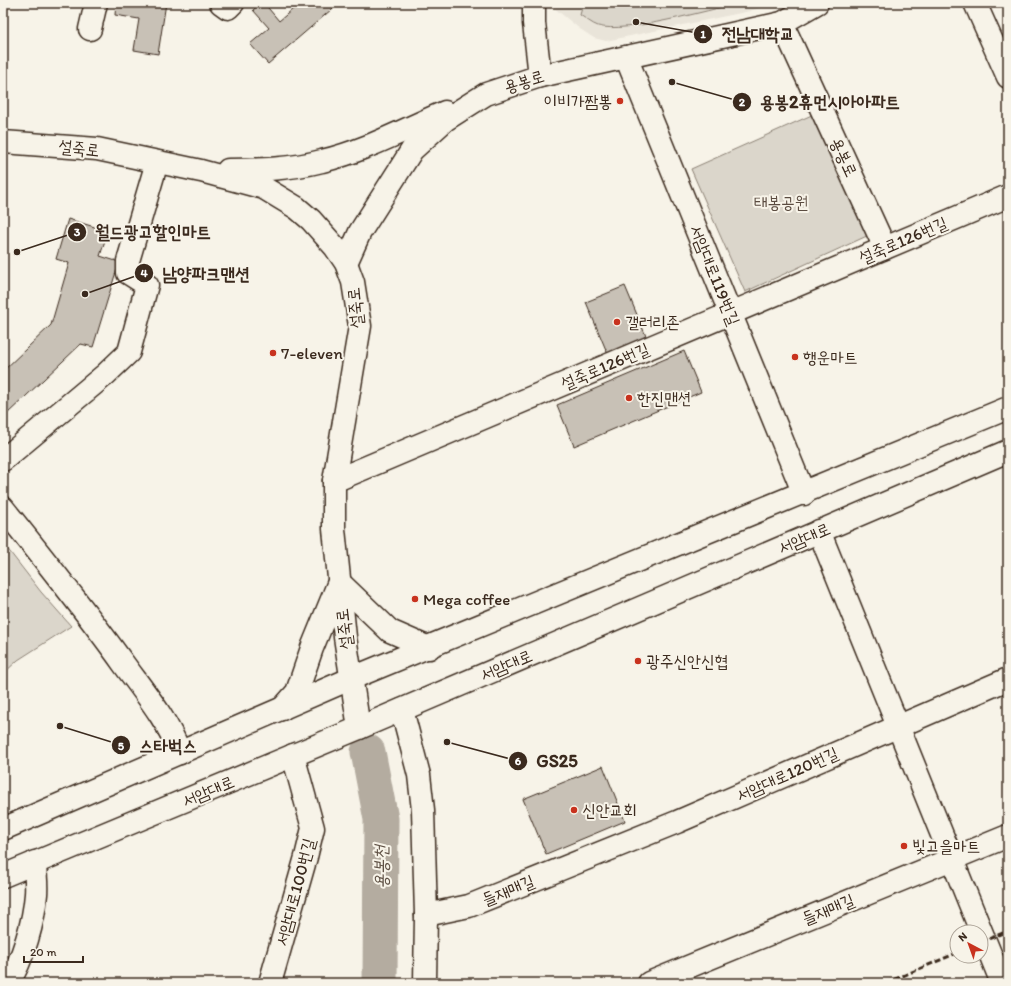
<svg xmlns="http://www.w3.org/2000/svg" width="1011" height="986" font-family="Itim,'Poor Story',sans-serif">
<style>
.built{fill:#e9e4d9}
.green{fill:#dbd6cb;stroke:#8b8074}
.lines{fill:none;stroke-linecap:round;stroke-linejoin:round}
.river{stroke:#b4aca0;stroke-width:35}
.building{fill:#c8c1b6;stroke:#3b2a1e}
.minor-casing{stroke:#3b2a1e;stroke-width:25}
.major-casing{stroke:#3b2a1e;stroke-width:25}
.minor{stroke:#f7f3e8;stroke-width:22}
.major{stroke:#f7f3e8;stroke-width:22}
.rail{stroke:#3b2a1e;stroke-width:3;stroke-dasharray:6 3;stroke-linecap:butt}
.poi-dot{fill:#c8321e;stroke:#f7f3e8;stroke-width:1.5}
.labels{text-anchor:middle;stroke-width:4;stroke-linejoin:round;paint-order:stroke}
.street-label{font-size:17px;fill:#3b2a1e;stroke:#f7f3e8}
.poi-label{font-size:17px;fill:#3b2a1e;stroke:#f7f3e8;text-anchor:start}
.park-label{font-size:17px;fill:#5b4c41;stroke:#f7f3e8}
.water-label{font-size:18px;font-style:italic;fill:#5f5145;stroke:#f7f3e8}
.leader{fill:none;stroke:#3b2a1e;stroke-width:1.5}
.callout-dot{fill:#3b2a1e;stroke:#f7f3e8;stroke-width:1.5}
.mark-label{font-size:12px;text-anchor:middle;font-weight:bold;fill:#fff}
.callout-label{font-size:18px;text-anchor:middle;font-weight:bold;fill:#3b2a1e;stroke:#f7f3e8;stroke-width:4;stroke-linejoin:round;paint-order:stroke}
</style>
<rect width="100%" height="100%" fill="#f7f3e8"/>
<filter id="ink" filterUnits="userSpaceOnUse"><feTurbulence type="fractalNoise" baseFrequency=".025" numOctaves="2"/><feDisplacementMap in="SourceGraphic" scale="8" xChannelSelector="R" yChannelSelector="G"/><feConvolveMatrix kernelMatrix="1 2 1 2 8 2 1 2 1" color-interpolation-filters="sRGB"/></filter>
<g filter="url(#ink)">
<path class="built" d="M548,3H775L750,11L606,41L594,38L580,29Z"/>
<g class="green">
<path d="M582,3H739C708,10 625,34 598,26C592,24 585,18 580,15L583,4Z"/>
<path d="M814,114L869,235L745,292L691,169Z"/>
<path d="M3,543L41,592L71,626L18,660L3,674Z"/>
</g>
<g class="lines">
<path class="river" d="M368,752L381,819L380,983"/>
</g>
<g class="building">
<path d="M116,3H166L158,54L134,50L139,19L115,15Z"/>
<path d="M261,3H264L279,21L300,3H339L268,64L250,44L269,28L253,10Z"/>
<path d="M68,219L108,231L100,256L119,262L93,347L81,344L6,415L3,412V371L51,325L69,263L56,259Z"/>
<path d="M625,286L648,341L609,357L586,302Z"/>
<path d="M684,351L701,392L574,446L557,405Z"/>
<path d="M603,766L625,821L546,854L523,799Z"/>
</g>
<g class="lines">
<g class="minor-casing">
<g id="minor">
<path d="M221,3L228,8L233,3"/>
<path d="M534,3V23L540,76"/>
<path d="M975,3L1008,77"/>
<path d="M782,23L885,248"/>
<path d="M90,29L96,3"/>
<path d="M626,57L804,494"/>
<path d="M3,460L106,374L129,352L147,285L128,273V261L157,162"/>
<path d="M334,481L1008,196"/>
<path d="M3,508C44,559 85,610 123,663C144,692 167,719 180,753"/>
<path d="M819,531L1002,983"/>
<path d="M402,710L419,775L423,810L426,915L425,983"/>
<path d="M426,915L469,906L677,822L1008,679"/>
<path d="M8,983C23,960 34,921 36,894C37,883 35,873 35,862"/>
<path d="M270,983L306,857L313,828L293,755"/>
<path d="M649,983L1008,836"/>
</g>
</g>
<g class="major-casing">
<g id="major">
<path d="M3,142L97,149L201,171L264,188L297,208L311,220L335,247L346,263L353,282L360,326L334,481V529L345,637L359,728"/>
<path d="M228,170C260,170 291,169 322,161C365,151 405,129 445,112"/>
<path d="M346,263L360,232L412,150L445,120L486,94L540,76L782,23L817,3"/>
<path d="M282,709L297,692L312,648L339,582L390,631L429,648"/>
<path d="M3,829L350,679L1008,408"/>
<path d="M3,876L359,728L1008,451"/>
</g>
</g>
<use href="#minor" class="minor"/>
<use href="#major" class="major"/>
<g class="rail">
<path d="M981,942L1008,931"/>
<path d="M886,983L957,953"/>
</g>
</g>
</g>
<g class="poi-dot">
<circle cx="620" cy="101" r="4"/>
<circle cx="617" cy="322" r="4"/>
<circle cx="273" cy="353" r="4"/>
<circle cx="795" cy="357" r="4"/>
<circle cx="629" cy="398" r="4"/>
<circle cx="415" cy="599" r="4"/>
<circle cx="638" cy="661" r="4"/>
<circle cx="574" cy="810" r="4"/>
<circle cx="904" cy="846" r="4"/>
</g>
<g class="labels">
<g class="street-label">
<text transform="translate(524 81) rotate(-17)" y="6">용봉로</text>
<text transform="translate(79 148) rotate(6)" y="6">설죽로</text>
<text transform="translate(844 157) rotate(65)" y="6">용봉로</text>
<text transform="translate(903 240) rotate(-23)" y="6">설죽로126번길</text>
<text transform="translate(715 275) rotate(68)" y="6">서암대로119번길</text>
<text transform="translate(355 308) rotate(-96)" y="6">설죽로</text>
<text transform="translate(605 366) rotate(-23)" y="6">설죽로126번길</text>
<text transform="translate(804 538) rotate(-23)" y="6">서암대로</text>
<text transform="translate(344 629) rotate(-97)" y="6">설죽로</text>
<text transform="translate(506 665) rotate(-23)" y="6">서암대로</text>
<text transform="translate(787 774) rotate(-24)" y="6">서암대로120번길</text>
<text transform="translate(208 791) rotate(-23)" y="6">서암대로</text>
<text transform="translate(508 890) rotate(-22)" y="6">들재매길</text>
<text transform="translate(295 892) rotate(-75)" y="6">서암대로100번길</text>
<text transform="translate(828 909) rotate(-22)" y="6">들재매길</text>
</g>
<g class="poi-label">
<text x="612" y="107" text-anchor="end">이비가짬뽕</text>
<text x="625" y="328">갤러리존</text>
<text x="281" y="359">7-eleven</text>
<text x="803" y="363">행운마트</text>
<text x="637" y="404">한진맨션</text>
<text x="423" y="605">Mega coffee</text>
<text x="646" y="667">광주신안신협</text>
<text x="582" y="816">신안교회</text>
<text x="912" y="852">빛고을마트</text>
</g>
<g class="park-label">
<text x="781" y="208">태봉공원</text>
</g>
<g class="water-label">
<text transform="translate(381 867) rotate(-90)" y="6">용봉천</text>
</g>
</g>
<path class="leader" d="M636 22L703 34M672 82L742 102M17 252L77 232M85 294L144 273M60 726L121 745M447 742L518 761"/>
<g class="callout-dot">
<circle cx="636" cy="22" r="4"/>
<circle cx="672" cy="82" r="4"/>
<circle cx="17" cy="252" r="4"/>
<circle cx="85" cy="294" r="4"/>
<circle cx="60" cy="726" r="4"/>
<circle cx="447" cy="742" r="4"/>
<circle cx="703" cy="34" r="10"/>
<circle cx="742" cy="102" r="10"/>
<circle cx="77" cy="232" r="10"/>
<circle cx="144" cy="273" r="10"/>
<circle cx="121" cy="745" r="10"/>
<circle cx="518" cy="761" r="10"/>
</g>
<g class="mark-label">
<text x="703" y="38">1</text>
<text x="742" y="106">2</text>
<text x="77" y="236">3</text>
<text x="144" y="277">4</text>
<text x="121" y="750">5</text>
<text x="518" y="765">6</text>
</g>
<g class="callout-label">
<text x="758" y="40">전남대학교</text>
<text x="830" y="108">용봉2휴먼시아아파트</text>
<text x="153" y="238">월드광고할인마트</text>
<text x="206" y="280">남양파크맨션</text>
<text x="168" y="752">스타벅스</text>
<text x="557" y="767">GS25</text>
</g>
<rect width="1011" height="986" fill="none" stroke="#f7f3e8" stroke-width="16"/>
<rect x="8" y="8" width="995" height="970" fill="none" stroke="#3b2a1e" stroke-width="1.5" filter="url(#ink)"/>
<g transform="translate(969 944) rotate(319)"><circle r="19" fill="#f7f3e8" stroke="#aca397"/>
<path d="M0-3L7 15L0 10L-7 15Z" fill="#c8321e"/>
<text y="-6" font-size="11" font-weight="bold" text-anchor="middle" fill="#3b2a1e">N</text>
</g>
<path d="M24 956v6h59v-6" fill="none" stroke="#3b2a1e" stroke-width="2"/>
<text x="30" y="956" font-size="12" fill="#3b2a1e" stroke="#f7f3e8" stroke-width="3" paint-order="stroke">20 m</text>
</svg>
